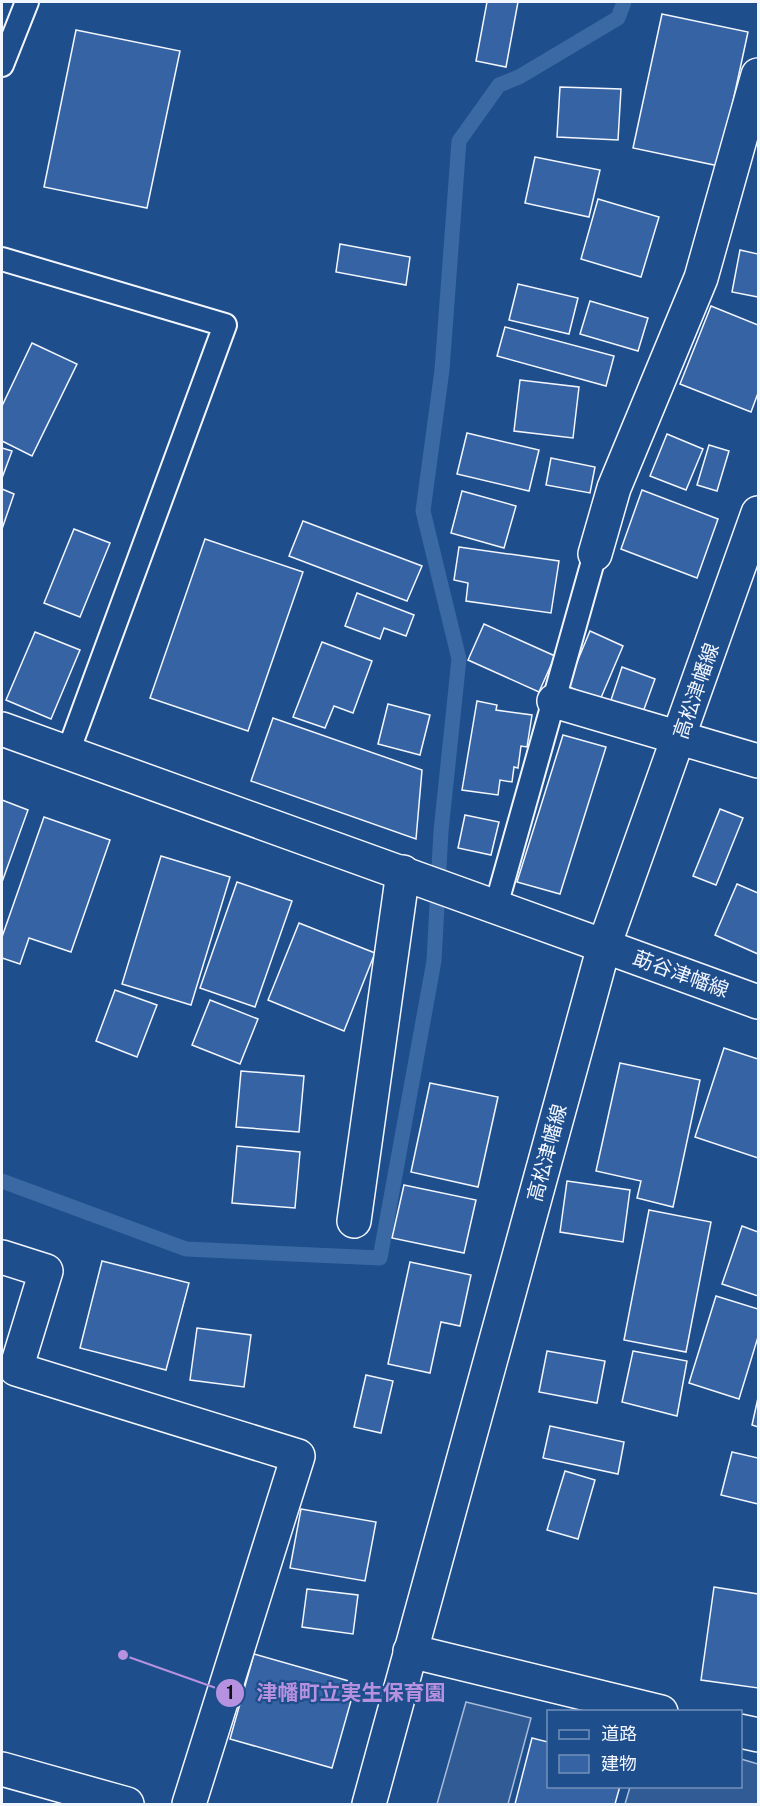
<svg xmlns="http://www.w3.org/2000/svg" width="760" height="1806" font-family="'Public Sans','Noto Sans JP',sans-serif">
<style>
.parking{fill:#305b95;stroke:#a8bbd7;stroke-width:1.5}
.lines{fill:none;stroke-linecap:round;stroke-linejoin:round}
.stream{stroke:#3b69a3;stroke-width:15}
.building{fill:#3563a3;stroke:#f2f6ff;stroke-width:1.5}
.service-casing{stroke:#f2f6ff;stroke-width:26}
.minor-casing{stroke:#f2f6ff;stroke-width:36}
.tertiary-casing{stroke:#f2f6ff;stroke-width:36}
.secondary-casing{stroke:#f2f6ff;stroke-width:36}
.primary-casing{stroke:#f2f6ff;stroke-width:36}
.service{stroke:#1f4e8c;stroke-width:22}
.minor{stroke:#1f4e8c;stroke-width:33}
.tertiary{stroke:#1f4e8c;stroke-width:33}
.secondary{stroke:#1f4e8c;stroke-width:33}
.primary{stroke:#1f4e8c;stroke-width:33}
.labels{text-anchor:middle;stroke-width:4.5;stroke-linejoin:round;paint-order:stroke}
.street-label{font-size:20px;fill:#f2f6ff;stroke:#1f4e8c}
.leader{fill:none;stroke:#b691df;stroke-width:2}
.callout-dot{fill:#b691df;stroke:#1f4e8c;stroke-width:2}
.mark-label{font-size:18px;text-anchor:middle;font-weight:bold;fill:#111}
.callout-label{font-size:21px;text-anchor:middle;font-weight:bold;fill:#b691df;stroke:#1f4e8c;stroke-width:4.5;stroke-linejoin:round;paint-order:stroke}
</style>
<rect width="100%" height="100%" fill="#1f4e8c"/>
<g class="parking">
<path d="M466,1702L531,1718L508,1804H437Z"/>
<path d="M741,1759L758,1764V1804H625L630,1787L740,1786Z"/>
</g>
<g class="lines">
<path class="stream" d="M2,1181L186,1249L380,1258L434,961L441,831L459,659L423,511L442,370L459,141L499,85L519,77L618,18L624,2"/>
</g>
<g class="building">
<path d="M487,2H518L506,67L476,61Z"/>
<path d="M662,14L748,32L719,166L633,148Z"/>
<path d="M76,30L180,51L147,208L44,187Z"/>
<path d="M560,87L621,89L618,140L557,137Z"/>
<path d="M535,157L600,170L589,217L525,203Z"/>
<path d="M598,199L659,217L641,277L581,259Z"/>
<path d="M340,244L410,257L406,285L336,272Z"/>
<path d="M740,250L758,254V297L732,292Z"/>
<path d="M518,284L578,298L569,334L509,320Z"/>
<path d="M590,301L648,318L638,351L580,334Z"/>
<path d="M711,306L758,325V393L751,412L680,384Z"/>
<path d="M505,327L614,356L606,386L497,356Z"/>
<path d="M32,343L77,364L32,456L2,441V406Z"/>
<path d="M520,380L579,387L573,438L514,431Z"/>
<path d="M467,433L539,450L529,491L457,474Z"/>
<path d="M667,434L703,449L686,490L650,476Z"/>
<path d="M709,445L729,451L717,491L697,485Z"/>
<path d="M2,448L12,451L2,478Z"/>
<path d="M551,458L595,467L590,493L546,485Z"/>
<path d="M2,489L14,494L2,529Z"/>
<path d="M642,490L718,519L697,578L621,549Z"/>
<path d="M462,491L516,506L504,548L451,533Z"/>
<path d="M303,521L422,566L407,601L289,556Z"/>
<path d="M74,529L110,543L80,617L44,603Z"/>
<path d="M205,539L303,572L248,731L150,698Z"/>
<path d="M459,547L559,561L551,613L466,601L468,583L454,580Z"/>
<path d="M357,593L414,615L406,636L384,628L380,639L345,626Z"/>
<path d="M484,624L555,656L539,692L468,660Z"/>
<path d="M590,631L623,646L600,700L567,686Z"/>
<path d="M35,632L80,650L51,719L6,700Z"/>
<path d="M322,642L372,661L353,713L334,706L325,728L293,717Z"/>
<path d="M622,667L655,679L643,712L611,700Z"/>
<path d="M477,701L497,705L496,710L532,715L527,747L521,746L518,768L514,767L512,782L500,780L498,795L462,790Z"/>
<path d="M388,704L430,715L420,755L378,744Z"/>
<path d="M273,718L422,770L416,839L251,781Z"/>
<path d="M563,735L606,747L560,894L517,882Z"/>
<path d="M2,800L28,810L2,882Z"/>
<path d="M720,809L743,818L716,885L693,876Z"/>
<path d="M465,815L499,822L491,855L458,848Z"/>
<path d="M44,817L110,840L71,952L29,938L20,964L2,958V937Z"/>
<path d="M161,856L230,877L191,1005L122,984Z"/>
<path d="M237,882L292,901L255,1007L200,988Z"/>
<path d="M737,884L758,893V954L715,935Z"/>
<path d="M299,923L375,953L344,1031L268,1000Z"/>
<path d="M115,990L157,1005L137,1057L96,1041Z"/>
<path d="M210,1000L258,1019L240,1064L192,1045Z"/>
<path d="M724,1048L758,1059V1158L695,1137Z"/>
<path d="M620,1063L700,1080L673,1207L637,1198L641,1181L596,1171Z"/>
<path d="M241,1071L304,1076L299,1132L236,1127Z"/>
<path d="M430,1083L498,1097L478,1187L411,1172Z"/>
<path d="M237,1146L300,1152L295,1208L232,1203Z"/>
<path d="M567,1181L630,1190L623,1242L560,1232Z"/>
<path d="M404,1185L476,1200L464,1253L392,1238Z"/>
<path d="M649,1210L711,1222L686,1352L624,1340Z"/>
<path d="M742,1226L758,1232V1296L722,1284Z"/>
<path d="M102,1261L189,1283L166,1370L80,1348Z"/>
<path d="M410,1262L471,1275L460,1326L441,1322L430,1373L388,1364Z"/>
<path d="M716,1296L758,1309V1337L739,1399L689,1383Z"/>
<path d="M197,1328L251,1335L244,1387L190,1380Z"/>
<path d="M547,1351L605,1361L597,1403L539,1392Z"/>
<path d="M633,1351L687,1361L677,1416L622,1402Z"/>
<path d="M366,1375L393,1381L381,1433L354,1427Z"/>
<path d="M758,1398V1427L752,1425Z"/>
<path d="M550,1426L624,1442L618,1474L543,1458Z"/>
<path d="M732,1452L758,1458V1504L721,1495Z"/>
<path d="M565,1471L595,1480L578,1539L547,1530Z"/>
<path d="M301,1509L376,1522L365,1581L290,1568Z"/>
<path d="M714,1587L758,1594V1688L701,1680Z"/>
<path d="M307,1589L358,1595L353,1634L302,1627Z"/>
<path d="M254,1654L356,1683L332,1768L230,1739Z"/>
<path d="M532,1738L548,1742V1786H620L615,1804H515Z"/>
</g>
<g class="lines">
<g class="service-casing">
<g id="service">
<path d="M2,65L27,2"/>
<path d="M2,259L225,325L68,752"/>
<path d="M496,906L595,554"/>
</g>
</g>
<g class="minor-casing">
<g id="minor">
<path d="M595,554L614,488L701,278L758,75"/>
<path d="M554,701L758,761"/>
<path d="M354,1221L403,872"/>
<path d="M2,1257L46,1271L16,1369L298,1456L189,1804"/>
<path d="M410,1651L661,1712"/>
<path d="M740,1731L758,1735"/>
<path d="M2,1769L127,1804"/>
</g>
</g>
<g class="tertiary-casing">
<path id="tertiary" d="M2,729L604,946"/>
</g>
<g class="secondary-casing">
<path id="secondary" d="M604,946L758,1002"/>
</g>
<g class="primary-casing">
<path id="primary" d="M369,1804L604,946L758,513"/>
</g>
<use href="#service" class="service"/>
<use href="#minor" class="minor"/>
<use href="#tertiary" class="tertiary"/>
<use href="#secondary" class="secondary"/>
<use href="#primary" class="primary"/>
</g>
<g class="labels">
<g class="street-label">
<text transform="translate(696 691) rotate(-71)" y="7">高松津幡線</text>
<text transform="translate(681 974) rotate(20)" y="7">莇谷津幡線</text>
<text transform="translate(547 1153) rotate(-75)" y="7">高松津幡線</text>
</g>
</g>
<path class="leader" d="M123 1655L230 1693"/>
<g class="callout-dot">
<circle cx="123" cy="1655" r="6"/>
<circle cx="230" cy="1693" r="15"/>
</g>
<g class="mark-label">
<text x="230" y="1699">1</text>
</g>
<g class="callout-label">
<text x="351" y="1700">津幡町立実生保育園</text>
</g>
<rect width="760" height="1806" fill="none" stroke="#f2f6ff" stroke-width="6"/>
<rect x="547" y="1710" width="195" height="78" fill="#1f4e8c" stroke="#7391ba" stroke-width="1.5"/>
<rect x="559" y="1730" width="30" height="9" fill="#1f4e8c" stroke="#7391ba" stroke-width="1.5"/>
<text x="601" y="1740" font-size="18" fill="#f2f6ff">道路</text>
<rect x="559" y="1755" width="30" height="18" fill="#3563a3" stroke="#7391ba" stroke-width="1.5"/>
<text x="601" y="1770" font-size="18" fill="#f2f6ff">建物</text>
</svg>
